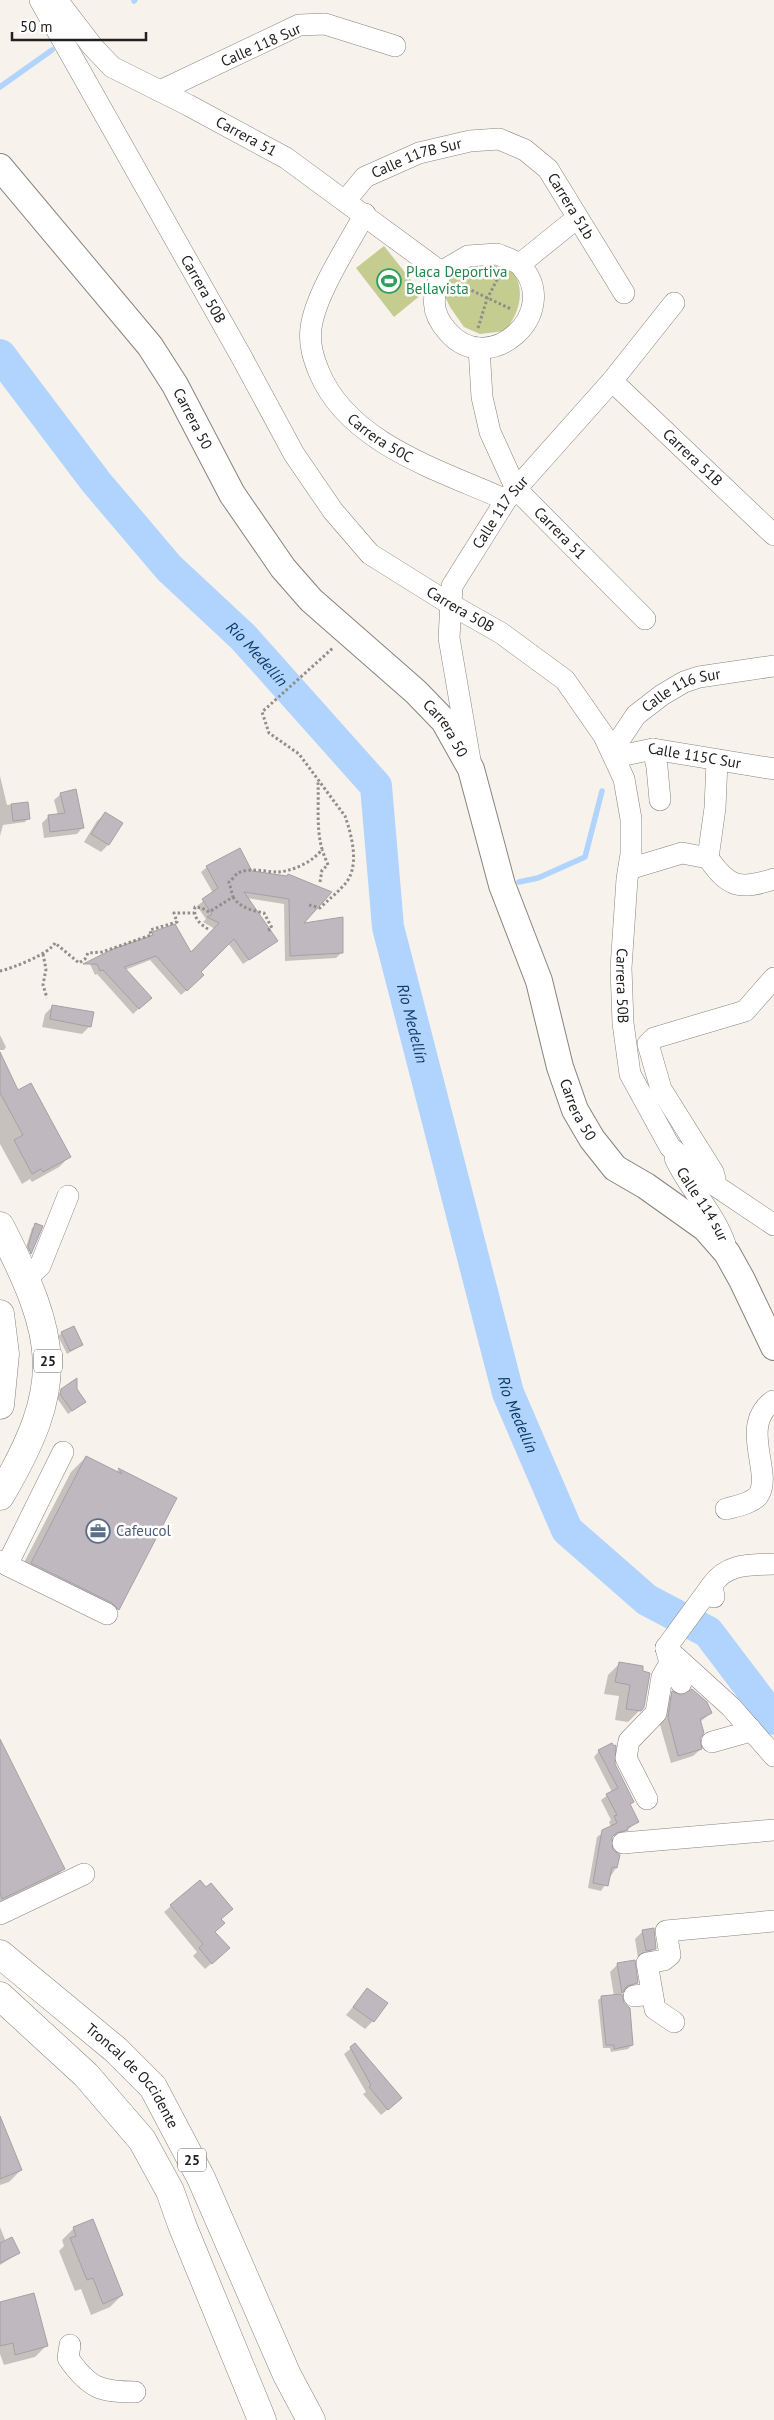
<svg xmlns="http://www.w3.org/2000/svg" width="774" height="2420" font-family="'PT Sans',sans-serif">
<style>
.green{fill:#c4cc90}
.shadow{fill:#0003}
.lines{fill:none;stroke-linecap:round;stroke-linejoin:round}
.stream{stroke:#b0d4fe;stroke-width:5.5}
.river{stroke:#b0d4fe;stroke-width:32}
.building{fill:#bfb9bf;stroke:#a6a0a6}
.minor-casing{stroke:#89837e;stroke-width:22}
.major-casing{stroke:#89837e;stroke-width:28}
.highway-casing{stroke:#89837e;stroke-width:29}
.path{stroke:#918d89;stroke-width:3;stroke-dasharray:2.5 2.5;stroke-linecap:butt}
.minor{stroke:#fff;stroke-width:21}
.major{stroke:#fff;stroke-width:26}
.highway{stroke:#fff;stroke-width:28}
.labels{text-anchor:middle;stroke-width:5;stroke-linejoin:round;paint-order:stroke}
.shield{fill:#fff;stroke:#656462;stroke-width:1}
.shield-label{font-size:14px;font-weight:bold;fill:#23211f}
.street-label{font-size:15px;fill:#23211f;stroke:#fff}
.leisure-label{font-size:15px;fill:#27864d;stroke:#fff;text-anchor:start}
.service-label{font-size:15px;fill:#4e5e75;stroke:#fff;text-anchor:start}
.water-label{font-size:16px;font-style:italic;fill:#0e3964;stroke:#fff}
</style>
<rect width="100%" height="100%" fill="#f8f2ec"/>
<g class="green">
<path d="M384,246L422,294L394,317L356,268Z"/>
<path d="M491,265L510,268C527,288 520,312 505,331L480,334L464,327L450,307L444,294L447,278L462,270Z"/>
</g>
<g class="shadow">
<path d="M0,776L7,805L27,803L28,818L25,822L3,825L0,836Z"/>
<path d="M61,794L83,827L77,834L44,838L42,823L49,816L58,815L54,800Z"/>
<path d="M105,814L121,824L108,845L101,852L84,842L97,821Z"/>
<path d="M207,867L286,877L301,925L341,953L336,958L285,961L284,904L247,898L277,941L243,964L228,943L200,972L197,981L181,995L150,960L125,970L145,1003L133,1014L97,974L95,975L90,964L95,959L148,938L153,933L190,954L215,929L203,922L206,919L197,906L213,893L201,872Z"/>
<path d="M53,1006L90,1026L82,1034L42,1027L45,1014Z"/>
<path d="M0,1035L6,1047L4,1050H0Z"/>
<path d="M0,1062L18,1091L69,1157L59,1167L32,1182L30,1179L22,1184L0,1144Z"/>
<path d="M36,1225L41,1227L27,1256L25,1251L32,1228Z"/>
<path d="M62,1333L82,1345L67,1354L58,1336Z"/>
<path d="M61,1390L85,1402L68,1414L57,1398Z"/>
<path d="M86,1457L116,1472L118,1470L175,1499L118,1609L104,1624L16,1578L71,1472Z"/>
<path d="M620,1663L643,1707L628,1722L615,1720L619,1696L604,1694L608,1675Z"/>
<path d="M673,1693L711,1713L700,1722L698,1739L701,1749L693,1756L671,1763L660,1725L665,1701Z"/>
<path d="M0,1742L64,1869L48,1884L0,1907Z"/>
<path d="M599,1751L614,1764L633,1802L629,1805L637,1822L621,1835L611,1837L616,1868L601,1891L588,1888L597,1837L611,1827L609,1822L611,1820L601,1800L612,1792L594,1757Z"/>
<path d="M171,1906L220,1919L214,1932L221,1955L205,1969L193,1956L197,1952L164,1912Z"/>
<path d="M643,1931L655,1948L647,1956L638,1958L635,1939Z"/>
<path d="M617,1965L636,1983L629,1990L618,1995L632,2045L628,2049L611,2052L610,2048H603L598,2000L602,1997L614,1996L610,1972Z"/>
<path d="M367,1990L373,2021L365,2029L346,2015Z"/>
<path d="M355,2045L394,2104L381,2115L363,2094L366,2092L344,2054Z"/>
<path d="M0,2121L21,2170L9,2182L0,2185Z"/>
<path d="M0,2227L6,2242L19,2253L0,2265Z"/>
<path d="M74,2228L122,2295L110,2307L91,2315L81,2289L75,2291L59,2251L64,2246L62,2240Z"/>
<path d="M0,2303L46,2346L35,2357L4,2365L0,2354Z"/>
</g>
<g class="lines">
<g class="stream">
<path d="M134,1L135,0"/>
<path d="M0,87L52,50"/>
<path d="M519,882L538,878L585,857L602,791"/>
</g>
<path class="river" id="s1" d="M0,355L96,482L169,568L243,637L376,786L388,927L508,1393L567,1530L647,1600L708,1632L774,1719"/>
</g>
<g class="building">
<path d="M76,789L84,828L50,832L48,815L65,813L60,793Z"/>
<path d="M28,802L30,819L13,821L11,804Z"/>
<path d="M105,812L123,823L109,845L91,834Z"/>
<path d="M240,848L252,871L287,876L288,874L332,892L304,923L343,917V953L290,956L289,899L244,892L278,941L249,960L234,939L201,972L204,975L187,991L156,956L124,967L152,998L139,1009L103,970L100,971L97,964H83L113,949L153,935L152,932L175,924L191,952L219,923L207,917L212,914L202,899L218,888L206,866Z"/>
<path d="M52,1005L94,1012L91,1027L50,1019Z"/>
<path d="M0,1052L18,1090L31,1083L71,1157L43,1172L41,1169L32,1174L14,1140L23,1135L0,1093Z"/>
<path d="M35,1223L43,1226L31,1254L28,1246Z"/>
<path d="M74,1326L83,1345L70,1351L61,1332Z"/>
<path d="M77,1378V1389L86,1402L72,1411L60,1394L61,1389Z"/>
<path d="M86,1456L122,1474L118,1468L177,1498L119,1610L112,1603L31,1563Z"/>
<path d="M619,1662L643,1666V1671L650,1673L644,1707L641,1711L626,1709L630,1685L615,1682Z"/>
<path d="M692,1689L707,1702L712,1713L700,1719L704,1733L700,1739L702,1749L678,1756L668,1717L672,1691L681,1695Z"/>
<path d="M0,1739L65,1869L2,1899L0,1894Z"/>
<path d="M612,1743L614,1746L616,1745L615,1764L634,1802L630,1804L639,1822L627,1828L628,1830L616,1833L612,1837L613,1850L620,1855L617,1868L612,1867L608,1886L593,1883L602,1830L617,1823L614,1816L617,1815L606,1794L618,1788L598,1750Z"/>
<path d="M200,1880L206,1887L211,1883L233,1909L221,1919L225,1923L215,1932L230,1948L212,1964L199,1948L203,1944L170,1905Z"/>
<path d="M654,1928L656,1949L646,1951L642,1930Z"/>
<path d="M635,1960L638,1983L627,1986L622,1993L617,1963Z"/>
<path d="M367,1988L388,2003L374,2022L353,2007Z"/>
<path d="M622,1994L624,2003L630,2008L633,2045L614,2049V2045H606L601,1996Z"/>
<path d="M355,2043L402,2098L388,2110L369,2087L371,2085L350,2047Z"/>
<path d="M0,2116L22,2170L0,2179Z"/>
<path d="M93,2219L123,2295L103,2304L93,2278L87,2280L70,2238L76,2236L73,2227Z"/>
<path d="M12,2237L20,2253L0,2263V2243Z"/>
<path d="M34,2293L48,2346L15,2355L13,2343L0,2346V2302Z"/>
</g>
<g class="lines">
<g class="minor-casing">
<g id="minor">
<path id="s2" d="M40,0L241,356L294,454L333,511L370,554L450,604L501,633L565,680L604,736L624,779L631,819V854L627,879L621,968L623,1023L630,1074L670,1147L716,1186L774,1225"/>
<path id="s3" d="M57,0L93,47L112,67L188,105L286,158L441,272"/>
<path d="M160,91L299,25L325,24L395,46"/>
<path id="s4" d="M346,200L365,177L419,153L470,141L499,139L525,150L548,169L624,293"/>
<path id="s5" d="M365,214C348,245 315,295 311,328C309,344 313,357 319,372C349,444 440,470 506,500"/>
<path d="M497,254C504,257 516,260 521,266C563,313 489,379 448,332C429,311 433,296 441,272L468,256Z"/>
<path d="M520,264L577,218"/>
<path id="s6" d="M479,348L482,397L490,432L516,489L645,619"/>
<path id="s7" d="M612,381L774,535"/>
<path d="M653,749L657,767L660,800"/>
<path id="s8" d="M612,751L636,715L662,695L684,682L699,677L774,666"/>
<path id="s9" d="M615,757L653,749L774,769"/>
<path id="s10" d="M470,760L449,638L452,586L506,500L612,381L674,303"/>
<path d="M708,858L715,808L717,761"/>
<path d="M629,869L682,853L708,858C729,888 740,890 774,879"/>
<path id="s11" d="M675,1158C689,1189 714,1212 725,1244"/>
<path d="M715,1179L713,1172L661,1089L648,1044L654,1038L745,1011L774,978"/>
<path d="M26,1279L40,1266L68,1196"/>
<path d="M726,1509C737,1506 750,1504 758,1496C774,1473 738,1427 773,1401"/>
<path d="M0,1561L7,1565L63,1452"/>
<path d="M7,1565L107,1614"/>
<path d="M714,1597L712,1585C727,1563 750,1565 774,1564"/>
<path d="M666,1648L731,1707L774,1756"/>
<path d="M666,1648L712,1585"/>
<path d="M670,1663L681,1683"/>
<path d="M712,1742L744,1733L750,1728"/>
<path d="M647,1799L626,1758L629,1741L656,1713L662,1677L670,1663L666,1648"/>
<path d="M623,1843L774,1830"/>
<path d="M0,1914L84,1874"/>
<path d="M634,1996L652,1994"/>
<path d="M674,2022L655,2009L647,1963L664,1960L670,1955L666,1931L774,1921"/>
<path d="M70,2345L68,2358C89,2388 100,2392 135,2392"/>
</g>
</g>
<g class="major-casing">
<g id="major">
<path id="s12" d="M0,167L150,346L175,385L232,494L283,568L311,600L416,692L444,721L471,769L502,885L539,981L560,1067L575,1110L592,1139L615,1168L646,1186L705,1228L727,1253L742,1280L774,1347"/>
</g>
</g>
<g class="highway-casing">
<g id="highway">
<path d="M0,1226C58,1339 67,1383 0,1496"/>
<path d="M0,1314L5,1354L0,1405"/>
<path id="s13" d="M0,1954L116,2050L153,2087L201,2178L287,2375L311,2420"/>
<path d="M0,1996L86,2075L142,2140L170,2191L182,2225L262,2420"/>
</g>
</g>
<g class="path">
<path d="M458,284L511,309"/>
<path d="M478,328L487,299L500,274"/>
<path d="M320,882L322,870L328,865L322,850"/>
<path d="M233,897C239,907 253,911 264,913L272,928L267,931"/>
<path d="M309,905L320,908C328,900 336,894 343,886C361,869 352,836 345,816L299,754L269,733L262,712L334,647"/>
<path d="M208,929C200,924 193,918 195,907L202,908L209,912L233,897L229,882C232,880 235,875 238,873C249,867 266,872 277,872C291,872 315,861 322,849C316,828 319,804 318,782"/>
<path d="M43,954L46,969L43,985L47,998"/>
<path d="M0,971C13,968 49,954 55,943L79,963L85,959L88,953L102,952L151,935L150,930L177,922L174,913H194"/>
</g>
<use href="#minor" class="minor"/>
<use href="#major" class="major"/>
<use href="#highway" class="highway"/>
</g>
<defs>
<g id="stadium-ring" transform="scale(1.25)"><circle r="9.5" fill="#fff" stroke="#2e9e5b" stroke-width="1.5"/><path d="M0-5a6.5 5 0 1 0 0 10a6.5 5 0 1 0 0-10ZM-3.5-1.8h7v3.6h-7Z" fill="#2e9e5b"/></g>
<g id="office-ring" transform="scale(1.25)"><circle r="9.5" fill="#fff" stroke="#5c6f8a" stroke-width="1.5"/><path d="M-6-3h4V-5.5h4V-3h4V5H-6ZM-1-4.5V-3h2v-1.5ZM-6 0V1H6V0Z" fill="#5c6f8a"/></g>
</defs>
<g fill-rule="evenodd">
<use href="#stadium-ring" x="389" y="281"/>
<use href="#office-ring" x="98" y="1531"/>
</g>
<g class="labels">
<g class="shield">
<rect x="34" y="1349.5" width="28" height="23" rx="4"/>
<rect x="178" y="2148.5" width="28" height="23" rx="4"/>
</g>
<g class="shield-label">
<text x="48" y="1366">25</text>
<text x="192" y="2165">25</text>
</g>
<g class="street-label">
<text transform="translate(261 45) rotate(-24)" y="5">Calle 118 Sur</text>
<text dy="5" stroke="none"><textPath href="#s3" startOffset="238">Carrera 51</textPath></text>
<text dy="5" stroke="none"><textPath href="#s4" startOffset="85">Calle 117B Sur</textPath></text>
<text dy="5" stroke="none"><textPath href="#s4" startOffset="272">Carrera 51b</textPath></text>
<text dy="5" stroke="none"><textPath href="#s2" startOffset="332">Carrera 50B</textPath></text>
<text dy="5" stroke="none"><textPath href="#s12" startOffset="318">Carrera 50</textPath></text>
<text dy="5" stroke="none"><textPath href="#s5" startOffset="264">Carrera 50C</textPath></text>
<text dy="5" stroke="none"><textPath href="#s7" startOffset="111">Carrera 51B</textPath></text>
<text dy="5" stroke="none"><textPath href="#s10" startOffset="264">Calle 117 Sur</textPath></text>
<text dy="5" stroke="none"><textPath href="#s6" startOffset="210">Carrera 51</textPath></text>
<text dy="5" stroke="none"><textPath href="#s2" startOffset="752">Carrera 50B</textPath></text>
<text dy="5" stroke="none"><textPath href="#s8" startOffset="96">Calle 116 Sur</textPath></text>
<text dy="5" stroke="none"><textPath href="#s12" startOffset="722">Carrera 50</textPath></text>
<text dy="5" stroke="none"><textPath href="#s9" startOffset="81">Calle 115C Sur</textPath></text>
<text dy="5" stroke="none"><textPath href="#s2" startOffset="1202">Carrera 50B</textPath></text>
<text dy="5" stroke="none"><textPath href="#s12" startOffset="1128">Carrera 50</textPath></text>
<text dy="5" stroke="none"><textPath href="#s11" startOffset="54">Calle 114 sur</textPath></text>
<text dy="5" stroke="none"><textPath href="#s13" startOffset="181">Troncal de Occidente</textPath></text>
</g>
<g class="leisure-label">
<text x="406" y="277">Placa Deportiva<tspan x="406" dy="17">Bellavista</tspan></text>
</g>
<g class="service-label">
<text x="116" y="1536">Cafeucol</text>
</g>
<g class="water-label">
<text dy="6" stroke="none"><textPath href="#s1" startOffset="395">Río Medellín</textPath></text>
<text dy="6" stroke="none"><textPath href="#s1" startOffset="814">Río Medellín</textPath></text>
<text dy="6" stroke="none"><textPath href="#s1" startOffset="1219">Río Medellín</textPath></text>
</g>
</g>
<path d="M12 32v8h134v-8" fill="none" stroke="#23211f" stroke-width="2.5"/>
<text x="20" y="32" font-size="15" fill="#23211f" stroke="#ffffff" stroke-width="4" paint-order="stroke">50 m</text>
</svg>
